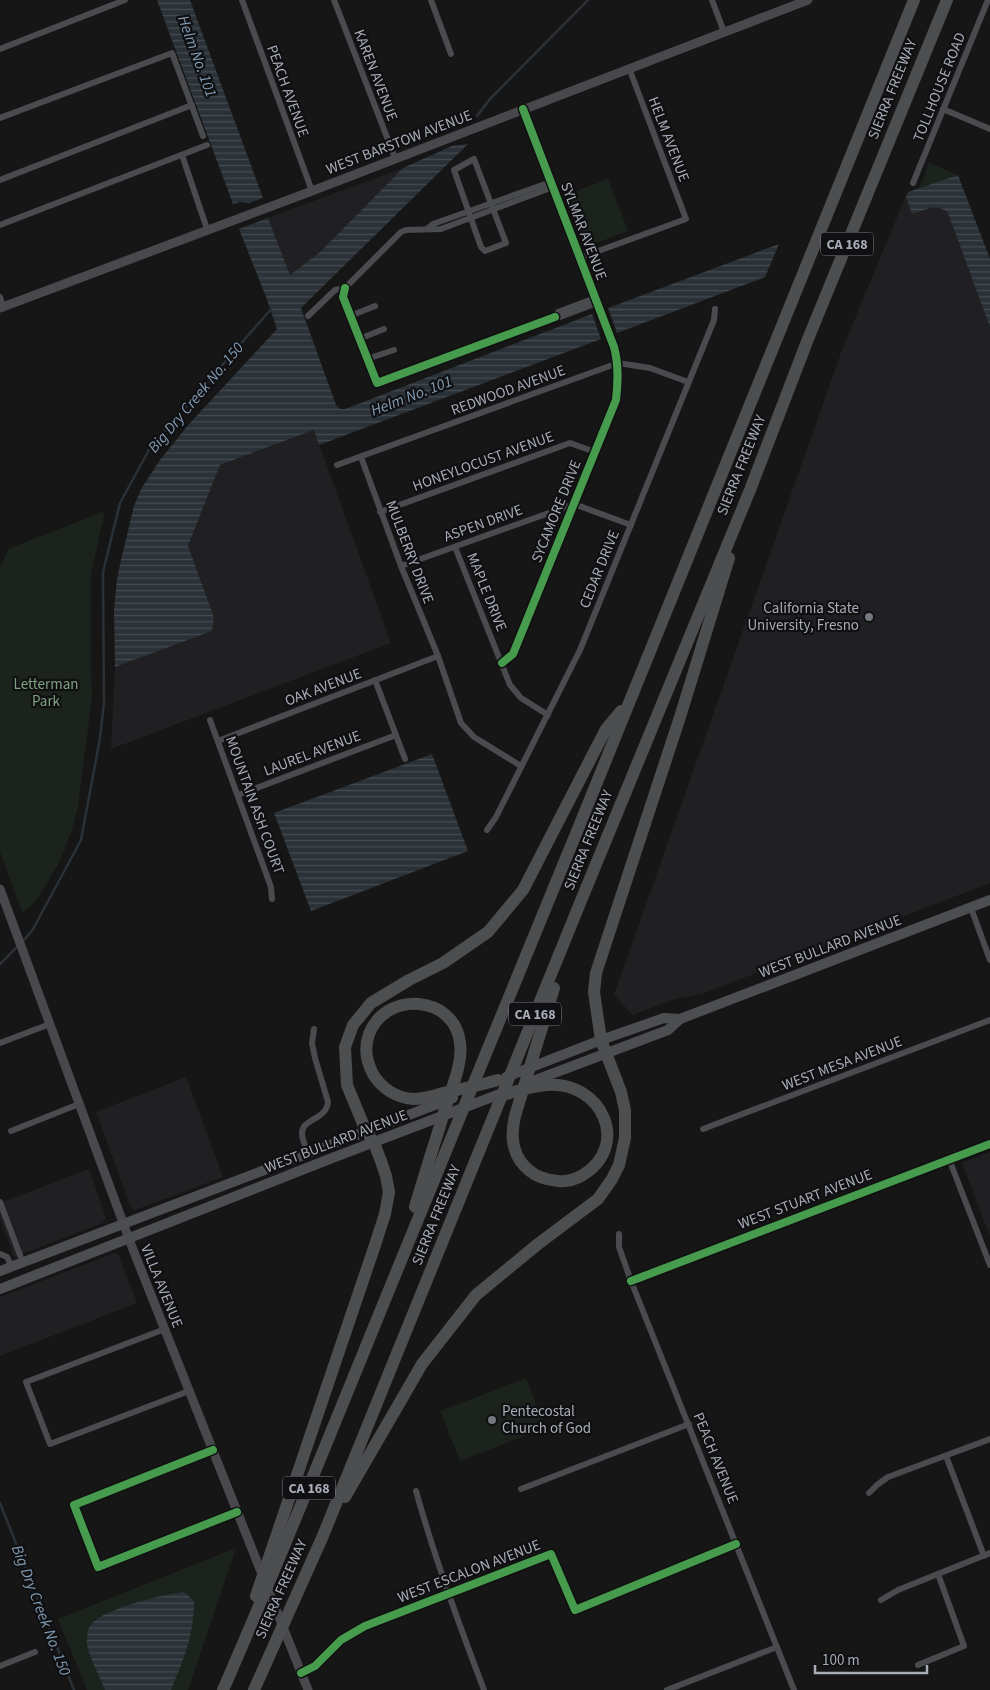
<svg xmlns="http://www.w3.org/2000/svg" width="990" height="1690" font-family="'Source Sans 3',sans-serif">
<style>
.built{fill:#202022}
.green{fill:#1c231d}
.water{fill:url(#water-rules)}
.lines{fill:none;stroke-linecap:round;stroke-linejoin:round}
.stream{stroke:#2a3137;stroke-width:2.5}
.street{stroke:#4a4b4f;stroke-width:6}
.secondary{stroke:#49494d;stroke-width:9}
.primary{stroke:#4d4e51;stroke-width:10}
.highway{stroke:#4d4e50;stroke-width:12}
.cycleway-casing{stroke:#101012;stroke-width:11}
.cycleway{stroke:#469c4c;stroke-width:8}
.poi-dot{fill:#75787f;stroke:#101012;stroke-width:2}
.labels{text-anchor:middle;stroke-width:4.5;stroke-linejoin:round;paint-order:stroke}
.shield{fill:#101012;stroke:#7a7d86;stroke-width:1}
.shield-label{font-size:14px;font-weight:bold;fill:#a8acb7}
.street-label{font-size:15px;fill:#a8acb7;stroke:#101012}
.poi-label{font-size:15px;fill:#a8acb7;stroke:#101012;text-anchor:end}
.park-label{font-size:15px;fill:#7fa181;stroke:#101012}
.water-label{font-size:16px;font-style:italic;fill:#809ab1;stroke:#101012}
</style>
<defs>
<pattern id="water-rules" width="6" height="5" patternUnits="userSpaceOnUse" patternTransform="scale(1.25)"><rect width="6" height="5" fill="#2a3137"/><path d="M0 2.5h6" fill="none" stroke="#464c52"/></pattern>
</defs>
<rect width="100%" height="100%" fill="#161616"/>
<g class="built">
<path d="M403,168L320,252L290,275L268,218Z"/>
<path d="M956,177L990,262V883L702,994L675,999L633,1015L614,995L842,350L907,193Z"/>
<path d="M314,430L391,643L111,749L115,667L212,631L214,617L188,546L220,465Z"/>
<path d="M186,1077L223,1177L135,1210L131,1208L96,1112Z"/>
<path d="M990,1152V1236L962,1163Z"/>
<path d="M89,1169L106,1218L103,1223L14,1257L0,1218V1203Z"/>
<path d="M115,1253L118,1254L137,1303L0,1356V1297Z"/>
</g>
<g class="green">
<path d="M929,163L958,175L919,188Z"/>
<path d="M608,179L628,231L588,246H585L566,195Z"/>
<path d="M105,511L91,574V667L92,697L78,806L72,830L59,863L37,899L29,908L22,912L0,852V569L8,549Z"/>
<path d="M526,1378L545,1428L460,1461L440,1411Z"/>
<path d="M236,1548L188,1690H87L58,1619Z"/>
</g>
<g class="water">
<path d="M157,0H190L263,198L249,203L240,202L233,204Z"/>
<path d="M468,144L301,308L336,405L340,409H345L592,314L601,339L319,445L314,430L220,465L188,546L214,617L212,631L115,667L114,609L117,579L121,560L134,506L141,489L160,460L189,424L277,329L266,297L239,229L268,218L290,275L320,252L403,168L452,146Z"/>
<path d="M958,175L990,259V327L948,213C937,202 925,210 912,214L906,197L908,192Z"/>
<path d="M779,244L765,277L617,333L608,308Z"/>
<path d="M432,754L468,851L311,911L274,813Z"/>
<path d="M184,1592L194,1601C194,1636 184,1658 171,1690H105C101,1679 87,1653 87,1643C87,1639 87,1632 89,1628C96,1610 165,1594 184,1592Z"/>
</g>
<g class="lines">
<g class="stream">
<path d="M477,116L490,99L588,0"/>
<path d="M22,942L32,931L81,840L100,738L104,703L103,572L120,503L150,448L272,308"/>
<path d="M0,964L18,946"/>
<path d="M0,1503L74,1690"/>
</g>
<g class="street">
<path d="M242,0L312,191"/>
<path d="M334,0L395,158"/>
<path d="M431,0L451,54"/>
<path d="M712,0L724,32"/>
<path d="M0,49L125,0"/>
<path d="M943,109L990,129"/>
<path d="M0,118L172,53L203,136"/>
<path d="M182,155L207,229"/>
<path d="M474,159L506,243L485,251L481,247L454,170Z"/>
<path d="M0,180L192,105"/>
<path d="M913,183L988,0"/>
<path d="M0,225L207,145"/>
<path d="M428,228L433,224L551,182"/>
<path d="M579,258L686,219L629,68"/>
<path d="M345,288L343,297L377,383L555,317"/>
<path d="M0,297L3,307"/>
<path d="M595,298L558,312L555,317H560L597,303"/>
<path d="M308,316L335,290L345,288L401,232L406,230L441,229L553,187"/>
<path d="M350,316L375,306"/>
<path d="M359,339L384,329"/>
<path d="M367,359L394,350"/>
<path d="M361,457L401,566L438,656L461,723L474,737L521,766"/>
<path d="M337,465L618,363L650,368L688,382"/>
<path d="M380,512L570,443L595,452"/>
<path d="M455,547L510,685L521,698L548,715"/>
<path d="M401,566L574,504L631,525"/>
<path d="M502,663L513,654L616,400C618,382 619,365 614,347L523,109"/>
<path d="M375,680L405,759"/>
<path d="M210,720L271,887L272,899"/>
<path d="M218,741L438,656"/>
<path d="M238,795L396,735"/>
<path d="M487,830L496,817L580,650L714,320L715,309"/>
<path d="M971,908L990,960"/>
<path d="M0,1043L50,1024"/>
<path d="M703,1129L990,1020"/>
<path d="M11,1131L79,1104"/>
<path d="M308,1152C306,1147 302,1140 302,1134C301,1118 326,1121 328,1102L315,1058L312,1043L314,1029"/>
<path d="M949,1159L990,1265"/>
<path d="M0,1202L23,1263"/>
<path d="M619,1234V1247L631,1281L794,1690"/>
<path d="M0,1254L7,1257L12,1267"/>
<path d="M631,1281L990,1144"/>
<path d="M165,1329L26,1382L50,1444L189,1391"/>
<path d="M213,1450L74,1505L98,1567L237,1512"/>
<path d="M946,1456L984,1556"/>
<path d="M521,1489L689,1424"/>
<path d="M416,1491C435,1559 459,1624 484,1690"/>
<path d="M869,1493L877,1485L888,1477L990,1439"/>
<path d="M881,1600L898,1590L990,1553"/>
<path d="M918,1665L964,1646L938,1574"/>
<path d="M0,1666L35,1652"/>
<path d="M301,1673L315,1666L341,1640L365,1626L551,1554L575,1610L736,1544"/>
<path d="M667,1690L777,1647"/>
</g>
<g class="secondary">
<path d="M0,308L312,191L808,0"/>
<path d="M0,889L132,1247L308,1690"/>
</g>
<g class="primary">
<path d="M506,1077L601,1040L664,1018L680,1019L990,900"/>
<path d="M525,1084L668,1030L680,1019"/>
<path d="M0,1271L453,1098"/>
<path d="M0,1289L327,1160L505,1092"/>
</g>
<g class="highway">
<path d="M499,1096C514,1092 531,1086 547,1085C602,1081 631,1145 583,1175C576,1179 566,1182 558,1181C548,1180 538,1178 530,1171C512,1157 510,1137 515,1116L554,988"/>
<path d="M415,1207C425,1173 436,1139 446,1106C452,1087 463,1063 460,1043C455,995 386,990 369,1034C364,1048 366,1061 373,1074C382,1089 397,1098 413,1099C423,1099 434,1096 443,1093C462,1089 480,1085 498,1080"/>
<path d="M345,1497L422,1364L476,1295L538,1244L598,1199L612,1179L619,1165L625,1138V1110L621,1092L601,1040L594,992L596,973L680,717L729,558"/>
<path d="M256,1596L375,1245L385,1214L389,1192L386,1176L381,1161L374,1143L366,1131L347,1085L345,1047L353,1025L371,1003L409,980L443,963L488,932L523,890L606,729L621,711"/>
<path d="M223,1690C295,1525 361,1357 430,1190C593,794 754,397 914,0"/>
<path d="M254,1690L322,1538L578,908L750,490L808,339L947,0"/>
</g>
<g class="cycleway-casing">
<g id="cycleway">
<path d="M345,288L343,297L377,383L555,317"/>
<path d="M502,663L513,654L616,400C618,382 619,365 614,347L523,109"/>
<path d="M631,1281L990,1144"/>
<path d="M213,1450L74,1505L98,1567L237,1512"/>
<path d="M301,1673L315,1666L341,1640L365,1626L551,1554L575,1610L736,1544"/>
</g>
</g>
<use href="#cycleway" class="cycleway"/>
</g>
<g class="poi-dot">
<circle cx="869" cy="617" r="5"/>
<circle cx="492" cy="1420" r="5"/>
</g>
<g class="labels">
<g class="shield">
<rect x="821" y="232.5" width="52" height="23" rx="4"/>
<rect x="509" y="1002.5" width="52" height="23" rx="4"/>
<rect x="283" y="1476.5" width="52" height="23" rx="4"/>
</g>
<g class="shield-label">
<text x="847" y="249">CA 168</text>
<text x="535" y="1019">CA 168</text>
<text x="309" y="1493">CA 168</text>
</g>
<g class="street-label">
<text transform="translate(376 75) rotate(69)" y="5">KAREN AVENUE</text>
<text transform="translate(939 87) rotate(-68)" y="5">TOLLHOUSE ROAD</text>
<text transform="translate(892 89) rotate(-68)" y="5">SIERRA FREEWAY</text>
<text transform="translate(288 91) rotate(70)" y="5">PEACH AVENUE</text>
<text transform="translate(669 139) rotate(69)" y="5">HELM AVENUE</text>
<text transform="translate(399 142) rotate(-21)" y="5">WEST BARSTOW AVENUE</text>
<text transform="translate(584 231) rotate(69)" y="5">SYLMAR AVENUE</text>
<text transform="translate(508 390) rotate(-20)" y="5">REDWOOD AVENUE</text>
<text transform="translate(483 461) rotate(-20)" y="5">HONEYLOCUST AVENUE</text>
<text transform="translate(741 465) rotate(-68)" y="5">SIERRA FREEWAY</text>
<text transform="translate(556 511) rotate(-68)" y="5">SYCAMORE DRIVE</text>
<text transform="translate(483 523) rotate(-20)" y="5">ASPEN DRIVE</text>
<text transform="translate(410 552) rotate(69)" y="5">MULBERRY DRIVE</text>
<text transform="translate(599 569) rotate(-68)" y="5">CEDAR DRIVE</text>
<text transform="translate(487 592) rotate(68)" y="5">MAPLE DRIVE</text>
<text transform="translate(323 687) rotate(-21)" y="5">OAK AVENUE</text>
<text transform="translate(312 753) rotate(-21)" y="5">LAUREL AVENUE</text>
<text transform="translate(255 805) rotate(70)" y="5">MOUNTAIN ASH COURT</text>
<text transform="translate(588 840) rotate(-68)" y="5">SIERRA FREEWAY</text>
<text transform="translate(830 946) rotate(-21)" y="5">WEST BULLARD AVENUE</text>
<text transform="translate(842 1063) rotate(-21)" y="5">WEST MESA AVENUE</text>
<text transform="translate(336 1141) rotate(-21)" y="5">WEST BULLARD AVENUE</text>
<text transform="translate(805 1199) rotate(-21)" y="5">WEST STUART AVENUE</text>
<text transform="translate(436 1215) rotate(-68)" y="5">SIERRA FREEWAY</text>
<text transform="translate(162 1286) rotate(68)" y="5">VILLA AVENUE</text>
<text transform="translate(716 1458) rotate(68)" y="5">PEACH AVENUE</text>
<text transform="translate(469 1571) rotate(-21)" y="5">WEST ESCALON AVENUE</text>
<text transform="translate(281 1589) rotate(-66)" y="5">SIERRA FREEWAY</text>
</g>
<g class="poi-label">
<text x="859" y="613">California State<tspan x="859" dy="17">University, Fresno</tspan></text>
<text x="502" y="1416" text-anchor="start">Pentecostal<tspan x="502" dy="17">Church of God</tspan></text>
</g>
<g class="park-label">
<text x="46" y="689">Letterman<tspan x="46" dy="17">Park</tspan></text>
</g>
<g class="water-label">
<text transform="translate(198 56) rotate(70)" y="6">Helm No. 101</text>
<text transform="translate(411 395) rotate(-21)" y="6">Helm No. 101</text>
<text transform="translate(195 397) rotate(-50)" y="6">Big Dry Creek No. 150</text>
<text transform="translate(42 1610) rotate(69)" y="6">Big Dry Creek No. 150</text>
</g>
</g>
<path d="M815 1665v8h112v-8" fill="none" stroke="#a8acb7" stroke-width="2.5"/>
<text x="822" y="1665" font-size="15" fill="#a8acb7" stroke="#101012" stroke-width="4" paint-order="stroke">100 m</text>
</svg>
